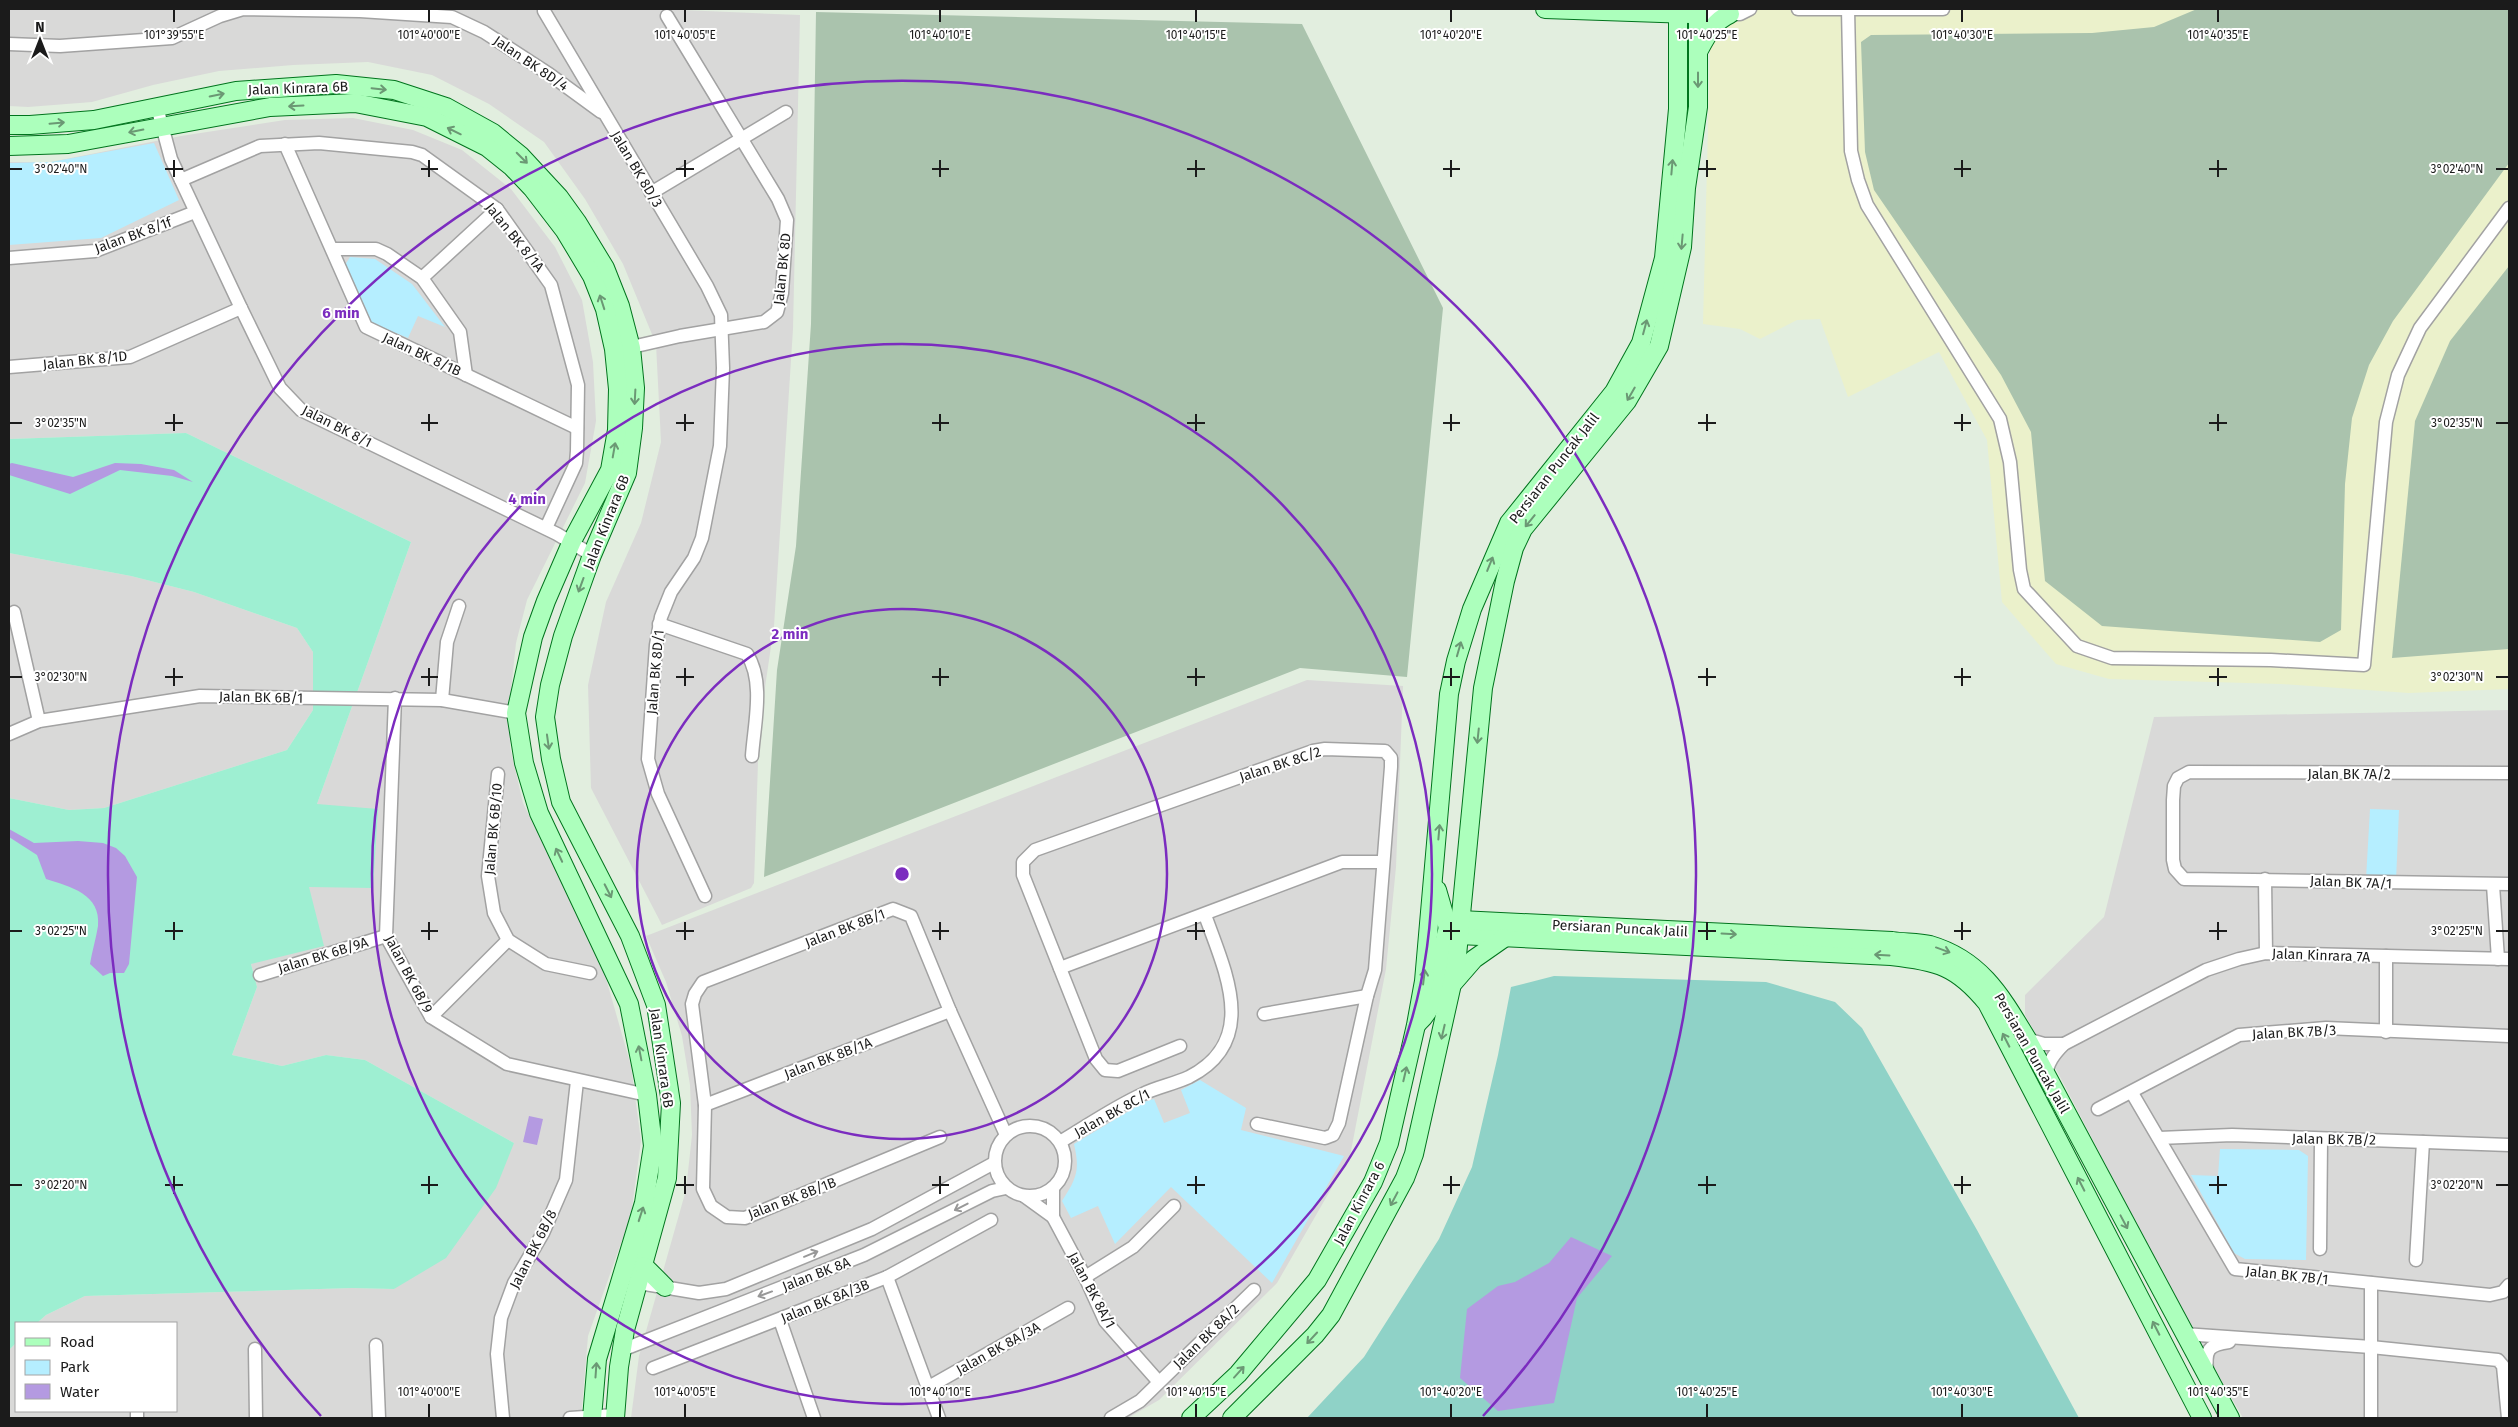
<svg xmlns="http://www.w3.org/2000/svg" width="2518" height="1427" font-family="'Fira Sans',sans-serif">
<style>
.residential{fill:#d9d9d8}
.commercial{fill:#ebf1cb}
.construction{fill:#aac3ad}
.grass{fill:#9eefd2}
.forest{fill:#8fd2c7}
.park{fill:#b5eeff}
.water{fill:#b49ae1}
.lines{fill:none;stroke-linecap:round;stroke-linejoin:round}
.street-casing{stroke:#a2a2a2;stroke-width:15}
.secondary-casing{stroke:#00741d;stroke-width:20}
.street{stroke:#fff;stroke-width:12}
.secondary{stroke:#acffbc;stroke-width:18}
.oneway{stroke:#6b9874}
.oneway2{stroke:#989898}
.ticks{fill:none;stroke:#1b1b1b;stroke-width:2}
.ring{fill:none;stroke:#7b2cbf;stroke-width:2.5}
.labels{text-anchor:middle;stroke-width:4;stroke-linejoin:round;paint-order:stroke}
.street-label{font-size:14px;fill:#1b1b1b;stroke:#fff}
.ticks-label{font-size:12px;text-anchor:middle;fill:#1b1b1b;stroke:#fff;stroke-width:4;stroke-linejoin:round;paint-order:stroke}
.centre{fill:#7b2cbf;stroke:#fff;stroke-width:2.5}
.ring-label{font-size:15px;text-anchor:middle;font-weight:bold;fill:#7b2cbf;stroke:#fff;stroke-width:4;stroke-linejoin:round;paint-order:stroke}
</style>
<rect width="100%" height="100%" fill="#e2eedf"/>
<g class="residential">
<path d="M9,9H659L800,15L793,329L774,626L763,701L758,762L754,883L751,888L662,925L591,788L588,685L606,602L641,523L661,442L656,344L623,264L585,199L544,142L489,104L432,75L368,62L293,65L219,71L153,85L92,102L28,107L9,106Z"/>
<path d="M353,118L413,130L462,150L511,189L555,247L582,300L593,362L596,421L585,483L527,600L516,643L511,690L510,747L523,803L603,968L631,1066L641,1141L631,1215L588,1336L581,1418H9V1350L16,1343V1411H176V1323H37L46,1315L85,1296L352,1288L394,1289L514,1143L365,1060L326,1055L282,1066L232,1055L257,987L251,964L309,887L317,804L411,542L186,433L9,439V162H51L181,136L285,120Z"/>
<path d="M9,553L131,576L194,592L297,628L313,652V710L287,750L104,808L69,810L9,798Z"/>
<path d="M1307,680L1403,686L1396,867L1386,969L1350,1156L1277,1283L1159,1400L1128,1418H631L639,1356L686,1190L692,1135L690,1085L682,1036L666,982L646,936Z"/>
<path d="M2509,710V1418H2243L2184,1315L2057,1071L2025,1015V995L2104,917L2154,717Z"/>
</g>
<path class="commercial" d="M1711,9H2509V689L2409,693L2281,684L2109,679L2056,664L2002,602L1987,440L1939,352L1848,397L1820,319L1797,320L1760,339L1740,329L1703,324Z"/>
<g class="construction">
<path d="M2197,9H2509V163L2393,321L2369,365L2352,418L2345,484L2341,630L2320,642L2102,626L2045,581L2031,432L2001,375L1874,190L1865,152L1861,42L1871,35L2092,33L2154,27Z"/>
<path d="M816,12L1302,24L1443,308L1407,677L1300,668L764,877L777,670L796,546L811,324Z"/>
<path d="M2509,266V649L2392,658L2415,421L2450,341Z"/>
</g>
<path class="grass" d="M186,433L411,542L317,804L378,809L373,888L309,887L324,946L251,964L257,987L232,1055L282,1066L326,1055L365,1060L514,1143L496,1188L446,1258L394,1289L352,1288L85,1296L46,1315L37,1323H16V1343L9,1350V798L69,810L104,808L287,750L313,710V652L297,628L194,592L131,576L9,553V439Z"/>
<path class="forest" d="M1554,976L1766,982L1835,1002L1862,1028L1977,1230L2079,1418H1307L1364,1357L1439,1239L1472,1167L1498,1055L1511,987Z"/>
<g class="park">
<path d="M154,143L179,200L101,238L9,245V163L51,162Z"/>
<path d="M350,257L375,259L412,284L445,327L418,316L408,338L369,322L345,265Z"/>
<path d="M2370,809L2399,810L2396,881L2366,879Z"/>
<path d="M1200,1080L1246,1108L1241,1130L1344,1156L1272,1283L1171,1187L1115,1244L1098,1206L1071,1218L1062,1201C1077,1178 1080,1170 1074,1144L1144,1102L1154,1099L1164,1123L1190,1113L1181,1090Z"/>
<path d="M2220,1149L2299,1150L2308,1156L2306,1260L2245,1259L2234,1253L2191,1175L2218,1176Z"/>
</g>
<g class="water">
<path d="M12,463L73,477L115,463L141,464L174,470L193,482L172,476L120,470L70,494L9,475V464Z"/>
<path d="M9,829L34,843L78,841L103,843L116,848L125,856L137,877L129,964L124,973H110L103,976L90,964C92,951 96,939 98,926C101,894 71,887 46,879L37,855L9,837Z"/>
<path d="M529,1116L543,1119L537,1145L523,1142Z"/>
<path d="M1571,1237L1612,1256L1577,1298L1554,1403L1498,1411L1460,1378L1467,1309L1498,1286L1515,1282L1549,1263Z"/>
</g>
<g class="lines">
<g class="street-casing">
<g id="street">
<path d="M1798,9H1943"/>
<path d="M1848,9L1851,151L1858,180L1867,205L2000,419L2010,462L2020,570L2024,589L2077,646L2112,658L2271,660L2364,665L2386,422L2398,375L2420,328L2509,208"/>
<path d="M544,11L707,286L721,315L723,368L720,446L702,538L694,558L671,592L661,617L656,645L648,759L658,794L705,896"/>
<path d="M1698,14H1740L1750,9"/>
<path d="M9,44L60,46L172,38L220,16L243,9L360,11L452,17L484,32L549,74L601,112"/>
<path d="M157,107L171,159L241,308L280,388L301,410L557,534L592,555"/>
<path d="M285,144L366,327L577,428"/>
<path d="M181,180L260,146L319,143L412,152L422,155L497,209L551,285L578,385L577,451L576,463L546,528"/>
<path d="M651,193L786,112"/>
<path d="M332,249H376L387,254L422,278L460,332L466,375"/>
<path d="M9,258L95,251L195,212"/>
<path d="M422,278L497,209"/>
<path d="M623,349L680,336L764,322L777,312L782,293L787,220L778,199L667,16"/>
<path d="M9,367L130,357L241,308"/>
<path d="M14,612L39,721"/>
<path d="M659,624L747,654C765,682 754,725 752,756"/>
<path d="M395,698L386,936L431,1017L507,1064L647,1095"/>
<path d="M442,700L447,642L459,606"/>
<path d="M9,734L39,721L200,696L442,700L516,713"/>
<path d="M2509,773L2189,772L2178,778L2174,786L2173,800V860L2175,869L2184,879L2509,884"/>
<path d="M498,774L488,876L494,913L508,940L546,964L590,973"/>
<path d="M2265,879L2266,953"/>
<path d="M2493,885L2498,959"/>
<path d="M1060,968L1342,862H1382"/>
<path d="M260,975L386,936"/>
<path d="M1264,1014L1367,996"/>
<path d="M431,1017L508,940"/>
<path d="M2386,1032V956"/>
<path d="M2027,1039L2044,1044H2064"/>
<path d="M1180,1046L1118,1071L1105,1070L1096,1059L1023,875V862L1035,850L1313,751L1325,749L1385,751L1391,758V767L1375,970L1367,996L1339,1123L1333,1135L1325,1138L1257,1124"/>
<path d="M2046,1077C2047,1063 2054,1054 2064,1044L2206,970L2239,959L2266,953L2509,959"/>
<path d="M2132,1093L2235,1269L2490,1295L2503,1292L2509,1285"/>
<path d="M705,1105L950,1011"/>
<path d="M2098,1109L2239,1035L2326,1028L2509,1036"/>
<circle cx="1030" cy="1161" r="35"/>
<path d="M940,1137L745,1218L727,1217L711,1206L703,1189L705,1105L692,1004L695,994L703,982L893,909L911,916L950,1011L1006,1135"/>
<path d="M2159,1138L2232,1135L2509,1145"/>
<path d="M1060,1142C1087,1126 1114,1107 1143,1094C1157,1087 1174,1084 1189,1077C1260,1041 1225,971 1205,915"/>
<path d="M1053,1188V1217"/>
<path d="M1024,1196L1053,1217L1085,1277L1105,1321L1158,1381"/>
<path d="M2320,1249L2321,1140"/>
<path d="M2416,1260L2423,1142"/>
<path d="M887,1277L939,1418"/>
<path d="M1085,1277L1133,1247L1174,1206"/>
<path d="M639,1283L699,1293L726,1289L872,1229L994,1163"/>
<path d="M780,1320L814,1418"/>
<path d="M2184,1334L2371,1347L2498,1360L2503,1366L2508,1418"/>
<path d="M376,1345L379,1418"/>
<path d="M255,1349L256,1418"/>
<path d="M622,1350L864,1255L992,1191L1006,1188"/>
<path d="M653,1368L887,1277L991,1220"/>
<path d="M2207,1371C2205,1350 2208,1345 2229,1342"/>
<path d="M927,1388L1068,1308"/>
<path d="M137,1411V1418"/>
<path d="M503,1418L497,1354L501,1318L514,1283L543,1233L566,1180L577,1081"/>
<path d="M570,1418L615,1415"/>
<path d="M1111,1418L1140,1401L1254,1290"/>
<path d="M2371,1418V1283"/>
</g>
</g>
<g class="secondary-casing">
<g id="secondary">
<path d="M1545,9L1690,14"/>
<path d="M1699,50C1707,35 1714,21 1730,14"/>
<path d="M9,125H30L94,120L236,91L336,84L394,90L446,107L493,133L521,156L559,197L577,222L605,268L620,306L631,348L635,388L633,428L627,473L592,555L563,636L550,685L545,717L551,759L561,802L630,936L656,1005L671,1103L667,1178L625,1330L619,1367L615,1418"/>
<path d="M9,146L68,144L270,107L355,103L427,117L487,147L512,167L532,188L565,231L592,276L605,309L614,349L618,389L617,430L610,470L572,541L546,601L533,637L516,713L524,763L539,813L629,1004L647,1095L653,1146L644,1203L597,1359L592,1418"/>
<path d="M1437,890L1448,928L1459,935L1891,956C1937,961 1957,966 1987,1003L2202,1418"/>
<path d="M1450,927L1460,920L1892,941C1904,943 1918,942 1930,945C1981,960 2001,996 2027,1039L2230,1418"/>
<path d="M1454,982L1474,959L1504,938"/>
<path d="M1418,1023C1445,998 1437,960 1448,928"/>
<path d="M644,1266L665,1287"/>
<path d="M1191,1418L1238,1374L1317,1280L1373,1182L1389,1143L1416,1025L1424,981L1449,694L1456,661L1472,609L1509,523L1614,392L1641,343L1664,258L1678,109V9"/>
<path d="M1232,1418L1315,1335L1331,1315L1405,1178L1414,1154L1456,966L1483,688L1505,581L1514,548L1523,529L1627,401L1659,346L1682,247L1686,188L1698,107V9"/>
</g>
</g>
<use href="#street" class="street"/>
<use href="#secondary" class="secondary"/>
</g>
<defs><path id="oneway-shaft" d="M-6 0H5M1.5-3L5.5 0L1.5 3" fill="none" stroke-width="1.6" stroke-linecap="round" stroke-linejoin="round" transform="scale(1.25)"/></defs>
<g class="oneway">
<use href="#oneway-shaft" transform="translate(1698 80) rotate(90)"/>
<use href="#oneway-shaft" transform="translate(379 89) rotate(6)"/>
<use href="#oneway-shaft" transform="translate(217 95) rotate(-12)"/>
<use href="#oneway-shaft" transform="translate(296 106) rotate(177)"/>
<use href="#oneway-shaft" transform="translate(57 123) rotate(-5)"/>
<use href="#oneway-shaft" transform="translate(136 131) rotate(169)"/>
<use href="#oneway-shaft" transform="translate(454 131) rotate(-154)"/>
<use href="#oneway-shaft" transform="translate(522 158) rotate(45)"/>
<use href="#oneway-shaft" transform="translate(1672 167) rotate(-85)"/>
<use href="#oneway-shaft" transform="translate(1682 242) rotate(95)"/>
<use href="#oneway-shaft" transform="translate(602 302) rotate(-108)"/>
<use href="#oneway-shaft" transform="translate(1645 327) rotate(-75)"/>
<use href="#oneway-shaft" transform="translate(1631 394) rotate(120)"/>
<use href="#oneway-shaft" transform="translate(635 397) rotate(93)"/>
<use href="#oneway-shaft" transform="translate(614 450) rotate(-80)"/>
<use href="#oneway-shaft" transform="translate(1530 521) rotate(129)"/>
<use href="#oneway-shaft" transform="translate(1490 564) rotate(-68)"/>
<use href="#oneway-shaft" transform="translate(581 585) rotate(110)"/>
<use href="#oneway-shaft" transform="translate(1459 649) rotate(-74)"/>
<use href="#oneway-shaft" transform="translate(1478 736) rotate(96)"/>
<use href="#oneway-shaft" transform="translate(548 742) rotate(82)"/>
<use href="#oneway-shaft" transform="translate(1439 832) rotate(-85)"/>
<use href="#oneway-shaft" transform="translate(559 855) rotate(-115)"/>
<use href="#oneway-shaft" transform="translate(608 891) rotate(63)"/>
<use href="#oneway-shaft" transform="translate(1729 934) rotate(3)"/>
<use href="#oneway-shaft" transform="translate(1943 950) rotate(20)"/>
<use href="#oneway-shaft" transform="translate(1882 955) rotate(-177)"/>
<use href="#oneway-shaft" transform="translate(1424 977) rotate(-83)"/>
<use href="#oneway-shaft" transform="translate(1443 1032) rotate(103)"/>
<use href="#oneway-shaft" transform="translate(2006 1040) rotate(-117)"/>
<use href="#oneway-shaft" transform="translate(640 1053) rotate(-101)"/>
<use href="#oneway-shaft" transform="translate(1405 1074) rotate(-77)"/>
<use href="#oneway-shaft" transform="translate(2081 1184) rotate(-117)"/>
<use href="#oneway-shaft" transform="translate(1394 1199) rotate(118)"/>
<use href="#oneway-shaft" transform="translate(641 1214) rotate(-72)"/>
<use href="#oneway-shaft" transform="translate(2124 1222) rotate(62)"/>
<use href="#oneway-shaft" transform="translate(2156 1328) rotate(-117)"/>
<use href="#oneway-shaft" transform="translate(1312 1338) rotate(133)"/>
<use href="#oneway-shaft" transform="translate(596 1370) rotate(-86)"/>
<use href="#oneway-shaft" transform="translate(1239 1372) rotate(-48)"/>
</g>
<g class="oneway2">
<use href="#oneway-shaft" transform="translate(961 1207) rotate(153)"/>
<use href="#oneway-shaft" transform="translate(811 1254) rotate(-22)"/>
<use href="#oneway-shaft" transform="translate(765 1294) rotate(160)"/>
</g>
<path class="ticks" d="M174,10V22M429,10V22M685,10V22M940,10V22M1196,10V22M1451,10V22M1707,10V22M1962,10V22M2218,10V22M174,160V177M429,160V177M685,160V177M940,160V177M1196,160V177M1451,160V177M1707,160V177M1962,160V177M2218,160V177M10,169H22M165,169H183M421,169H438M676,169H694M932,169H949M1187,169H1205M1443,169H1460M1698,169H1716M1954,169H1971M2209,169H2227M2496,169H2508M174,414V431M429,414V431M685,414V431M940,414V431M1196,414V431M1451,414V431M1707,414V431M1962,414V431M2218,414V431M10,423H22M165,423H183M421,423H438M676,423H694M932,423H949M1187,423H1205M1443,423H1460M1698,423H1716M1954,423H1971M2209,423H2227M2496,423H2508M174,668V686M429,668V686M685,668V686M940,668V686M1196,668V686M1451,668V686M1707,668V686M1962,668V686M2218,668V686M10,677H22M165,677H183M421,677H438M676,677H694M932,677H949M1187,677H1205M1443,677H1460M1698,677H1716M1954,677H1971M2209,677H2227M2496,677H2508M174,922V940M429,922V940M685,922V940M940,922V940M1196,922V940M1451,922V940M1707,922V940M1962,922V940M2218,922V940M10,931H22M165,931H183M421,931H438M676,931H694M932,931H949M1187,931H1205M1443,931H1460M1698,931H1716M1954,931H1971M2209,931H2227M2496,931H2508M174,1176V1194M429,1176V1194M685,1176V1194M940,1176V1194M1196,1176V1194M1451,1176V1194M1707,1176V1194M1962,1176V1194M2218,1176V1194M10,1185H22M165,1185H183M421,1185H438M676,1185H694M932,1185H949M1187,1185H1205M1443,1185H1460M1698,1185H1716M1954,1185H1971M2209,1185H2227M2496,1185H2508M429,1404V1417M685,1404V1417M940,1404V1417M1196,1404V1417M1451,1404V1417M1707,1404V1417M1962,1404V1417M2218,1404V1417"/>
<g class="ring">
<circle cx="902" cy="874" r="265"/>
<circle cx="902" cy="874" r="530"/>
<path d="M321 1416A794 794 0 1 1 1483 1416"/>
</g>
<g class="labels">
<g class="street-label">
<text transform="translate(531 63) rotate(34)" y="5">Jalan BK 8D/4</text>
<text transform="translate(298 88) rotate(-2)" y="5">Jalan Kinrara 6B</text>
<text transform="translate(637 169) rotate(59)" y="5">Jalan BK 8D/3</text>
<text transform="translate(133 235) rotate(-20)" y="5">Jalan BK 8/1f</text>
<text transform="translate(515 237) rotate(51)" y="5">Jalan BK 8/1A</text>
<text transform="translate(782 269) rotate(-84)" y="5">Jalan BK 8D</text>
<text transform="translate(422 354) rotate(25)" y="5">Jalan BK 8/1B</text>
<text transform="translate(85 360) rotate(-6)" y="5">Jalan BK 8/1D</text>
<text transform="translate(337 426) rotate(27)" y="5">Jalan BK 8/1</text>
<text transform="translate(1554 468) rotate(-52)" y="5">Persiaran Puncak Jalil</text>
<text transform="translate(606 522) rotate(-68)" y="5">Jalan Kinrara 6B</text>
<text transform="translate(655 672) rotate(-85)" y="5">Jalan BK 8D/1</text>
<text transform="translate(261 697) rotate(1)" y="5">Jalan BK 6B/1</text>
<text transform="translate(1280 764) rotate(-18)" y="5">Jalan BK 8C/2</text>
<text x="2349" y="779">Jalan BK 7A/2</text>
<text transform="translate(493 829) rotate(-85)" y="5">Jalan BK 6B/10</text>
<text transform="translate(2351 882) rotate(2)" y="5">Jalan BK 7A/1</text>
<text transform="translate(845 928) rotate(-21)" y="5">Jalan BK 8B/1</text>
<text transform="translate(1620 928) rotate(3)" y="5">Persiaran Puncak Jalil</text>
<text transform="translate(323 955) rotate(-17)" y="5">Jalan BK 6B/9A</text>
<text transform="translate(2321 955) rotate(2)" y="5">Jalan Kinrara 7A</text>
<text transform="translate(409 974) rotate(62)" y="5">Jalan BK 6B/9</text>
<text transform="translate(2294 1032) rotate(-3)" y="5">Jalan BK 7B/3</text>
<text transform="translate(2032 1053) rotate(60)" y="5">Persiaran Puncak Jalil</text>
<text transform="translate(662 1058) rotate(82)" y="5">Jalan Kinrara 6B</text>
<text transform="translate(828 1058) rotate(-21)" y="5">Jalan BK 8B/1A</text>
<text transform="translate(1112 1113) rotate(-29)" y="5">Jalan BK 8C/1</text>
<text transform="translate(2334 1139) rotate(1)" y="5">Jalan BK 7B/2</text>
<text transform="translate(792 1198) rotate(-21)" y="5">Jalan BK 8B/1B</text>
<text transform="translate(1359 1203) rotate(-62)" y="5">Jalan Kinrara 6</text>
<text transform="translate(533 1249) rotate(-63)" y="5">Jalan BK 6B/8</text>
<text transform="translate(816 1274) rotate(-21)" y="5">Jalan BK 8A</text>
<text transform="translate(2287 1275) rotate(6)" y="5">Jalan BK 7B/1</text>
<text transform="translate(1092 1290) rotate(62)" y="5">Jalan BK 8A/1</text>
<text transform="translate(825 1301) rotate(-22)" y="5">Jalan BK 8A/3B</text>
<text transform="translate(1206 1336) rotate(-44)" y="5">Jalan BK 8A/2</text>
<text transform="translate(998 1348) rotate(-29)" y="5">Jalan BK 8A/3A</text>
</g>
</g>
<g class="ticks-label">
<text x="174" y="39">101°39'55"E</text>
<text x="429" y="39">101°40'00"E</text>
<text x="685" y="39">101°40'05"E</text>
<text x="940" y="39">101°40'10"E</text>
<text x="1196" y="39">101°40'15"E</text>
<text x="1451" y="39">101°40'20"E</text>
<text x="1707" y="39">101°40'25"E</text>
<text x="1962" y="39">101°40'30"E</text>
<text x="2218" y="39">101°40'35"E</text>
<text x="61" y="173">3°02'40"N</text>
<text x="2457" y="173">3°02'40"N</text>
<text x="61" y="427">3°02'35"N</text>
<text x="2457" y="427">3°02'35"N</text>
<text x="61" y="681">3°02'30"N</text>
<text x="2457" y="681">3°02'30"N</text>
<text x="61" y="935">3°02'25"N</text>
<text x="2457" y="935">3°02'25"N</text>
<text x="61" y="1189">3°02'20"N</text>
<text x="2457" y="1189">3°02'20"N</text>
<text x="429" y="1396">101°40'00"E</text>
<text x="685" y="1396">101°40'05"E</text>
<text x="940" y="1396">101°40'10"E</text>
<text x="1196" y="1396">101°40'15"E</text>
<text x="1451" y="1396">101°40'20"E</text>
<text x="1707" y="1396">101°40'25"E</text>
<text x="1962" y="1396">101°40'30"E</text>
<text x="2218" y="1396">101°40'35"E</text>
</g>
<circle cx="902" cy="874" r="8" class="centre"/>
<g class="ring-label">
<text x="341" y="318">6 min</text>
<text x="527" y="504">4 min</text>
<text x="790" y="639">2 min</text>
</g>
<rect width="2518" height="1427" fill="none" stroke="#1b1b1b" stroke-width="20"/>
<rect x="15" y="1322" width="162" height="90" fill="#ffffff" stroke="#a4a4a4"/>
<rect x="25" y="1338" width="25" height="8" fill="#acffbc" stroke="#a4a4a4"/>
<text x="60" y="1347" font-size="15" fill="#1b1b1b">Road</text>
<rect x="25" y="1360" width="25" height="15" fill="#b5eeff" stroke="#a4a4a4"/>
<text x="60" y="1372" font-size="15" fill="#1b1b1b">Park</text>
<rect x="25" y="1384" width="25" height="15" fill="#b49ae1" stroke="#a4a4a4"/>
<text x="60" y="1397" font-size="15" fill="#1b1b1b">Water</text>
<g transform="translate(40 40)" stroke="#ffffff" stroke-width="4" paint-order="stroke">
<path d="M0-4L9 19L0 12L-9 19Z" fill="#1b1b1b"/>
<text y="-8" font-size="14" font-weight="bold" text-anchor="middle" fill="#1b1b1b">N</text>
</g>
</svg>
